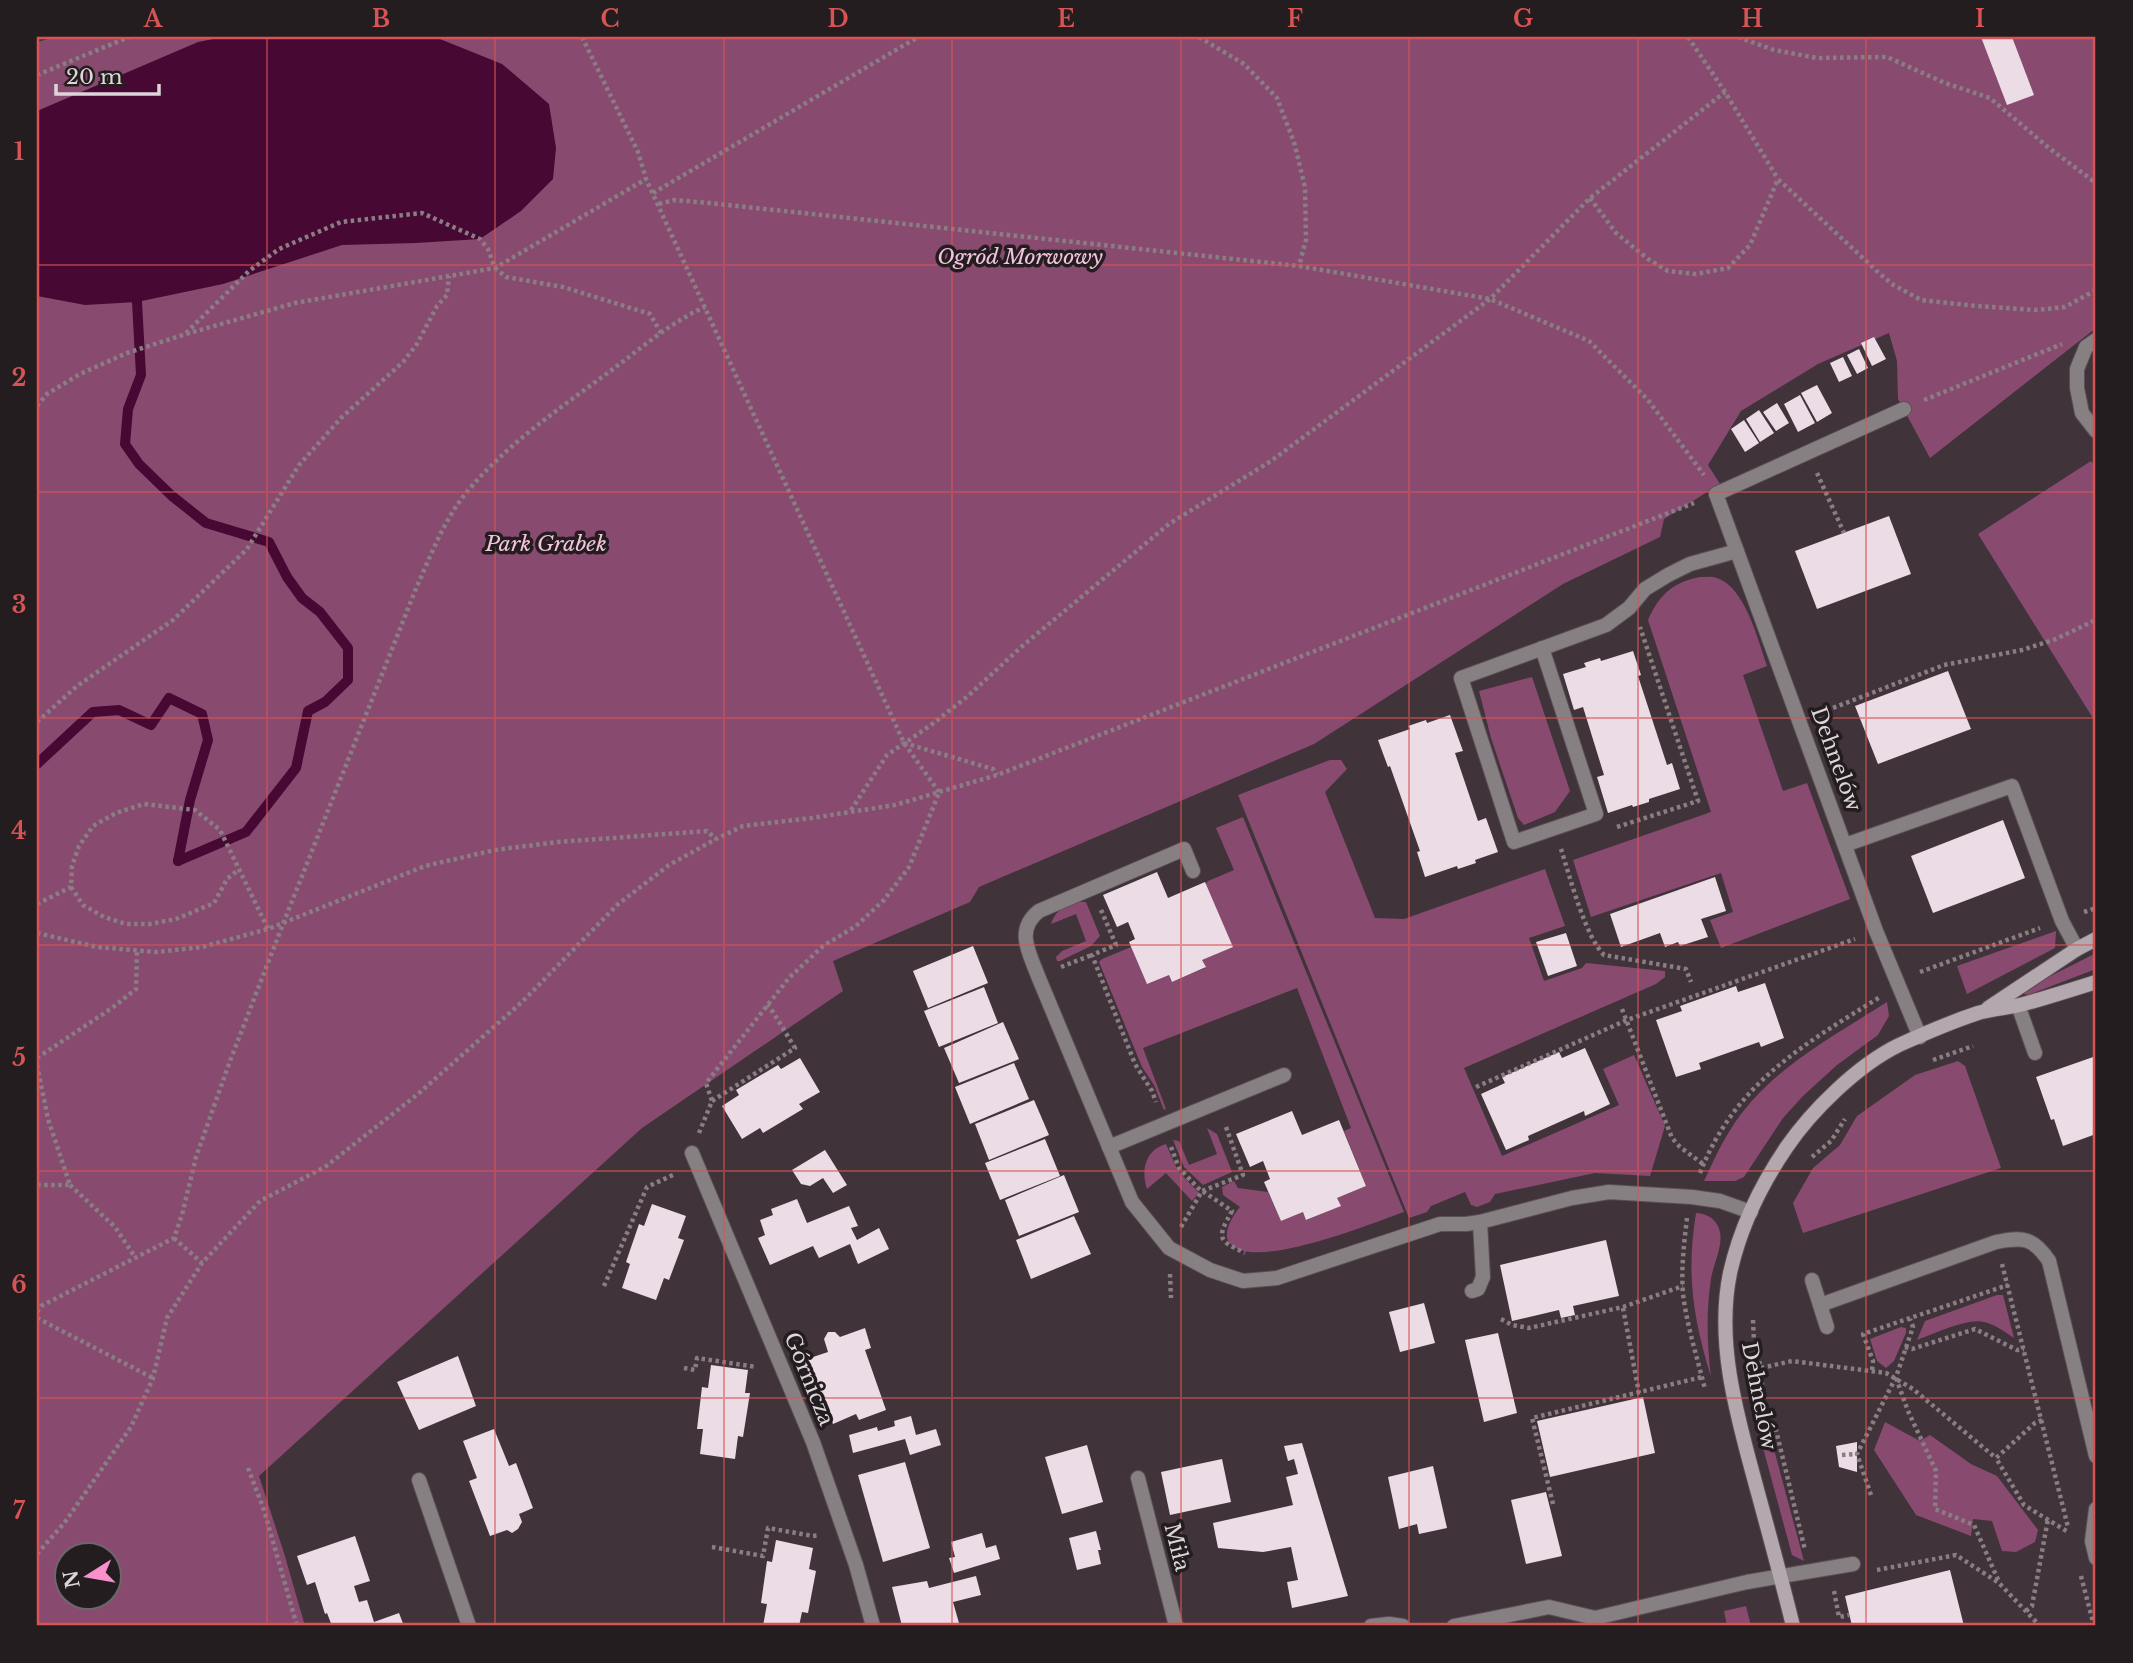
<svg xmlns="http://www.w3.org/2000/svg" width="2133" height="1663" font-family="'Libre Baskerville',serif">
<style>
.green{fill:#894a70;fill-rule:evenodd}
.water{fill:#470833}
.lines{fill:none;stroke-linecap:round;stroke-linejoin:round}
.stream{stroke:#470833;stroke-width:10}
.building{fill:#ecdce5}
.lane-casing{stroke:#5c5057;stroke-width:16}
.street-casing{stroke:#5c5057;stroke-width:16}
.secondary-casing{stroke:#5c5057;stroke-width:16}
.path{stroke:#897e84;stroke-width:4.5;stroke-dasharray:3.5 3.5;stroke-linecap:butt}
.lane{stroke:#868083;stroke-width:14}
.street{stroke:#868083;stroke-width:14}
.secondary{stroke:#b3a8ad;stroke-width:14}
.grid{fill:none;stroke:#d85354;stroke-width:2;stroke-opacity:0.55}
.labels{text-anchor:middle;stroke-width:7;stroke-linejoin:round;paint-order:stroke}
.park-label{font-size:21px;font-style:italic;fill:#f4c4de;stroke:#231d20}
.street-label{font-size:21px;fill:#ddd5d9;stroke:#231d20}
.neatline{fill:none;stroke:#d85354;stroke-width:2.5}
.grid-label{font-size:23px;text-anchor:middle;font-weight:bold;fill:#d85354}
</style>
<rect width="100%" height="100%" fill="#40333a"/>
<g class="green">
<path d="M56,37H2096V328L1930,458L1898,399L1897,361L1889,333L1818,364L1741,411L1708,465L1720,484L1664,519L1660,537L1563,584L1314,744L979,887L970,902L833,961L843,991L642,1128L259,1476L284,1553L305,1626H37V42ZM66,1554H108V1596H66Z"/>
<path d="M2091,461L2096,468V723L1978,534Z"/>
<path d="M1700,577C1705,577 1712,576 1717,578C1745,587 1758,640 1767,666L1743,675L1783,791L1807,783L1850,899L1721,948L1710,920L1733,912L1721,873L1591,917L1573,860L1711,812L1648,620C1659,595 1673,582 1700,577Z"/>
<path d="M1532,677L1570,791L1555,812L1524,825L1518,818L1491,738L1479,691Z"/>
<path d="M1330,760H1341L1347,769L1325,792L1375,918L1404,919L1545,869L1565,926L1529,938L1544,981L1582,968L1586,963L1665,971V977L1656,984L1464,1068L1502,1156L1619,1105L1603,1069L1634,1055L1665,1126L1650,1176L1595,1173L1495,1194L1490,1202L1477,1207L1471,1205L1465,1192L1431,1206L1427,1212L1409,1218L1238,795Z"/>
<path d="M1243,817L1404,1212C1375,1222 1250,1274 1229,1242C1222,1232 1234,1214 1240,1207L1223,1195L1222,1187L1234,1181L1238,1188L1268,1192L1281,1221L1303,1212L1307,1220L1340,1206L1337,1198L1366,1186L1344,1131L1351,1128L1297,988L1143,1048L1166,1109L1164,1110L1154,1085L1142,1067L1099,962L1102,959L1131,947L1169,975L1172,982L1205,968L1202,960L1232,947L1205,884L1208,881L1234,870L1216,828Z"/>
<path d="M1076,902H1086L1100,936L1091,946L1060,961H1057L1056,957L1062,951L1086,941L1076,914L1051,924C1056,910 1063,907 1076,902Z"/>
<path d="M2056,931L2055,948L1967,994L1957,966Z"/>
<path d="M2096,953V969L2028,995L2024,994V991L2029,987Z"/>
<path d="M1887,1002L1889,1016L1878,1035L1837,1065L1803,1096L1783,1118L1744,1177L1735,1181H1704C1712,1164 1719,1148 1729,1132C1765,1072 1829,1039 1887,1002Z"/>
<path d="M1958,1061L1965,1066L2001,1168L1803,1233L1793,1203L1813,1168L1840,1145L1857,1116L1915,1075Z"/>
<path d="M1207,1128L1217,1134L1232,1172L1203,1185L1184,1167L1173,1140L1179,1141L1189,1165L1217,1154Z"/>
<path d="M1166,1144L1178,1171L1199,1193L1192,1201L1166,1173L1147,1189C1141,1170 1145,1150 1166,1144Z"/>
<path d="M1696,1213C1708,1214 1717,1219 1720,1232C1723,1246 1713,1265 1711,1279C1706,1312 1707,1344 1711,1377C1693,1317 1686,1275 1696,1213Z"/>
<path d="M1997,1295H2003L2004,1299L2014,1338C2005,1332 1994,1324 1984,1322C1967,1318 1934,1334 1917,1340L1925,1321Z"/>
<path d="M1901,1327L1906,1328V1333L1894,1361L1886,1368L1877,1361L1870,1339Z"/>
<path d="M1885,1422L1920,1441L1930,1435L1971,1464L1997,1476L2038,1530L2035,1542L2016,1552L2002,1551L1992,1521L1973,1519L1971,1536L1916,1515L1874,1450Z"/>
<path d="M1769,1431L1804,1561L1792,1555L1759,1433Z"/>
<path d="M1746,1606L1751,1626H1727L1724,1611Z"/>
</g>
<path class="water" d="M223,37H435L502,64L549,104L556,148L553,179L521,211L480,239L416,243L342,245L223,284L137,302L85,305L37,296V111L198,42Z"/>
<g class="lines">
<g class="stream">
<path d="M137,302L141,375L128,409L125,444L139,464L172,496L206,523L269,542L287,577L302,598L320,612L348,648V680L325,702L308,711L296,768L246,832L178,861"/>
<path d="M37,764L93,712L119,710L151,725L169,698L202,714L208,740L190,800L178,861"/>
</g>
</g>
<g class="building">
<path d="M1981,37H2012L2034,95L2007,105Z"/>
<path d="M1874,337L1886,359L1872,366L1861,343Z"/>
<path d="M1859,349L1868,368L1857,374L1847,355Z"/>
<path d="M1843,357L1852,376L1839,382L1830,363Z"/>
<path d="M1817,385L1832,413L1817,422L1801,393Z"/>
<path d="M1800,395L1815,423L1798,432L1784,404Z"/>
<path d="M1777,403L1789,423L1776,431L1763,412Z"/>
<path d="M1759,410L1774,433L1760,442L1746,419Z"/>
<path d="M1744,420L1759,443L1745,452L1731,429Z"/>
<path d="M1889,516L1911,574L1817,609L1795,551Z"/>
<path d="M1633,651L1641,675L1638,676L1667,765L1672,763L1680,789L1649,799V802L1633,807L1632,805L1608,813L1597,777L1604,775L1583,707L1574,710L1563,674L1586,667L1584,663L1600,658L1601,661Z"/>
<path d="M1948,671L1971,729L1878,764L1855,706Z"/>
<path d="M1450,715L1463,751L1455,753L1478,821L1486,818L1498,852L1475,860L1476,863L1458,869L1457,866L1425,877L1417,852L1420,851L1390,766L1388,767L1378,740L1410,729L1408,726L1426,720L1427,723Z"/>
<path d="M2003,820L2025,878L1933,913L1911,856Z"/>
<path d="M1157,872L1168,898L1205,882L1233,947L1202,960L1206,967L1172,982L1169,975L1147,984L1129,942L1135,939L1128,922L1117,927L1103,895Z"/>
<path d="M1715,877L1726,911L1701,919L1708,937L1680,946L1678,942L1665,947L1660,933L1621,947L1610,914Z"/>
<path d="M1566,933L1577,966L1548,976L1536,942Z"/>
<path d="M973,946L988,983L928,1008L913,971Z"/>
<path d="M1765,983L1784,1038L1761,1047L1759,1042L1699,1063L1701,1069L1676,1077L1656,1020L1682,1011L1680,1006L1736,986L1738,992Z"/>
<path d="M984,987L998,1023L939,1047L924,1011Z"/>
<path d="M1003,1022L1019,1059L959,1083L944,1048Z"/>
<path d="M1585,1048L1610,1104L1585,1116L1584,1111L1528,1136L1529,1140L1506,1150L1481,1094L1505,1083L1502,1077L1559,1052L1562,1058Z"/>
<path d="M2096,1056V1134L2063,1146L2054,1119L2051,1120L2036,1077Z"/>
<path d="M800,1058L820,1092L799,1104L803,1109L763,1133L760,1128L742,1139L722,1106L739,1095L736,1090L778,1065L781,1069Z"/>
<path d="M1014,1063L1029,1099L970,1124L955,1087Z"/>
<path d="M1034,1100L1049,1135L989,1160L975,1124Z"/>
<path d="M1292,1111L1302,1135L1339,1120L1366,1186L1337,1198L1341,1206L1306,1220L1303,1212L1281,1221L1264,1182L1270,1179L1263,1161L1250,1167L1236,1134Z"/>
<path d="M1045,1139L1060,1176L1000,1200L985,1163Z"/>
<path d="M825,1150L847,1185L833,1193L823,1178L810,1186L801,1184L792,1170Z"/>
<path d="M1064,1175L1079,1212L1019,1236L1005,1200Z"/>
<path d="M797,1199L807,1223L849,1206L858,1226L851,1228L857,1240L879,1228L889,1249L858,1264L850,1244L819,1258L813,1246L770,1265L758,1238L765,1235L760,1220L773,1215L771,1209Z"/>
<path d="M652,1204L686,1216L678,1238L684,1240L669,1280L664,1278L656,1300L622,1288L630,1264L626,1262L639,1224L644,1226Z"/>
<path d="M1074,1216L1091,1254L1031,1279L1016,1240Z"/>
<path d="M1606,1240L1619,1296L1573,1306L1575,1315L1561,1318L1559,1310L1512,1321L1500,1265Z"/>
<path d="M1424,1303L1435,1343L1400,1352L1389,1312Z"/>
<path d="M865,1328L871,1348L865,1350L886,1410L859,1420L856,1414L833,1424L807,1359L828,1352L824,1339L828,1332H835L840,1337Z"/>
<path d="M1498,1333L1517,1413L1484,1422L1465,1340Z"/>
<path d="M458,1356L476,1406L419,1430L397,1382Z"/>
<path d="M711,1365L748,1370L745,1393H750L743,1437L738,1436L735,1459L700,1454L703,1429H697L702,1387L708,1388Z"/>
<path d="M1643,1397L1655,1453L1550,1477L1537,1421Z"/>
<path d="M911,1416L916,1435L936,1429L941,1445L910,1455L905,1439L853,1453L849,1435L877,1427L878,1431L895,1426L894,1421Z"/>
<path d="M494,1429L509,1466L516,1463L533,1508L519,1514L522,1522L518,1529L512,1533L507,1530L490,1536L469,1481L477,1478L463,1441Z"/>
<path d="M1857,1442V1472L1839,1467L1836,1446Z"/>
<path d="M1302,1443L1348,1596L1292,1608L1287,1582L1298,1580L1291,1547L1263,1552L1218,1548L1213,1523L1293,1505L1286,1477L1298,1474L1294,1459L1288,1461L1284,1446Z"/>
<path d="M1087,1445L1103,1502L1062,1514L1045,1457Z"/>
<path d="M1222,1459L1231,1502L1170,1515L1161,1472Z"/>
<path d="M905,1462L930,1548L883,1562L858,1475Z"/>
<path d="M1433,1466L1447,1528L1419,1534L1417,1524L1399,1529L1388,1477Z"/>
<path d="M1546,1492L1562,1556L1526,1564L1511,1500Z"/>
<path d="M1096,1531L1101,1550H1098L1101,1564L1077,1570L1069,1538Z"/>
<path d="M982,1533L986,1548L996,1545L1000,1559L954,1573L949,1558L955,1557L951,1542Z"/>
<path d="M355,1536L370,1581L354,1586L359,1602L367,1600L374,1622L399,1613L404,1626H332L327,1613L325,1614L315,1582L307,1585L297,1556Z"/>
<path d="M776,1540L813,1548L809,1569L816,1571L808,1613L802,1612L799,1626H763L767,1604L761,1603L767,1561L772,1562Z"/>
<path d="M1950,1570L1964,1626H1852L1845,1596Z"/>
<path d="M976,1576L981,1595L953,1602L959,1623L954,1624L955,1626H902L892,1587L927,1581L929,1588Z"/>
</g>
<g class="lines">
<g class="lane-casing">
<g id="lane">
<path d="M2096,340L2086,347L2077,369V388L2082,413L2096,431"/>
<path d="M1716,494L1904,409"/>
<path d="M1542,648L1596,814L1514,842L1461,678L1606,625L1629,608L1645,589L1668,575L1690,564L1737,551"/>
<path d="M1845,845L2012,786L2062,921L2077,949"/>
<path d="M1193,871L1184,849L1039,911C1015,930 1029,952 1038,976L1132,1202L1169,1248L1210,1270L1243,1281L1277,1278L1440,1224H1466L1480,1222L1572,1198L1609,1192L1692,1197L1720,1201L1751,1212"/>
<path d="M2018,1005L2035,1053"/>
<path d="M1109,1147L1284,1075"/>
<path d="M1812,1280L1827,1327"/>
<path d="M1472,1291L1478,1289L1483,1277L1480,1222"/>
<path d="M1820,1305L1996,1242C2023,1237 2033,1237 2049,1261L2096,1456"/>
<path d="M1138,1478L1176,1626"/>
<path d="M2096,1509L2092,1541L2096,1558"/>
<path d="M1371,1626L1389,1624L1403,1626"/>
<path d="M1454,1626L1549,1607L1595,1618L1747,1582L1853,1564"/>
</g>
</g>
<g class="street-casing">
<g id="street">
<path d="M1716,494L1876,931L1920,1037"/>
<path d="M692,1153L813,1442L856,1565L873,1626"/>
<path d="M419,1480L469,1626"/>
</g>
</g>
<g class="secondary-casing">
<g id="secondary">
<path d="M1988,1008L2077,949L2096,939"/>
<path d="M1793,1626C1782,1581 1770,1537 1758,1493C1739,1422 1715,1346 1730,1273C1740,1228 1761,1185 1786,1148C1812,1110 1858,1065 1899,1045C1923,1034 1954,1021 1978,1013C1992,1009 2006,1008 2020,1005C2046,998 2071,990 2096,982"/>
</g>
</g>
<g class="path">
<path d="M582,37L638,152L646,179L904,743L939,792"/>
<path d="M1199,37L1244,64L1277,98L1294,142L1305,187L1306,240L1299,266"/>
<path d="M1688,37L1725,92L1778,179"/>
<path d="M1738,37L1774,50L1817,58L1887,57L1945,83L1990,98L2049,148L2096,183"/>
<path d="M37,75L129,37"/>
<path d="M653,193L918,37"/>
<path d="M1590,198L1616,233L1648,259L1668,271L1696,274L1728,268L1750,245L1778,179L1879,273L1892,284L1921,300L1977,306L2036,310L2065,307L2096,290"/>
<path d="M659,204L674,200L709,203L1299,266L1490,299L1589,341L1648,400L1704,475"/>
<path d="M186,333L249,271L279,249L341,222L422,213L480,239L488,249L495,268L506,277L563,287L650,314L661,333"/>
<path d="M1924,400L2062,344"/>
<path d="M37,406L47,394L80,374L127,353L186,334L295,303L495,268L646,179"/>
<path d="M1817,473L1844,533"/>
<path d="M1820,713L1944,665L2022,650L2056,639L2096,620"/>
<path d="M37,722L77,686L173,620L247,549L299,465L341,418L403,362L417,344L437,306L447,295L449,276"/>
<path d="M904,743L993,769L997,775"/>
<path d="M851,810L887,755L931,725L968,696L1020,648L1169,524L1271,461L1490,299L1590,198L1725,92"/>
<path d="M1617,827L1698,801L1640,627"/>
<path d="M1561,849C1570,877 1585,936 1604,955L1686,969L1691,982"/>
<path d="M71,887L83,905L104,917L126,924H150L176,919L214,903L227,879L238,870"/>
<path d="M37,904L71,887L72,866L79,846L93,826L116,813L144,804L195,810L220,830L268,929"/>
<path d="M1101,910L1116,945L1092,955L1135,1064L1152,1091L1156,1102"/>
<path d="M2084,912L2096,908"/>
<path d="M37,933L97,947L156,952L202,947L268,929L425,866L495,850L558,842L707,831L716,839"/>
<path d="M1061,967L1092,955"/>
<path d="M1920,972L2040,928"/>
<path d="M1622,1009L1672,1138L1680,1147L1703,1164"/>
<path d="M37,1058L112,1008L136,989L137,950"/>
<path d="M1933,1060L1973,1046"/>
<path d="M37,1065L48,1119L70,1185H37"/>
<path d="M1476,1087L1627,1020L1855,939"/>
<path d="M712,1101L795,1048L773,1012L767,1005"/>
<path d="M699,1133L712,1101L706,1083L789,978L823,946L856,926L884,900L909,867L939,793"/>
<path d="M1171,1147L1179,1168L1198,1188L1232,1211C1217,1238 1217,1240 1245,1253"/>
<path d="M1812,1157L1831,1141L1845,1119"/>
<path d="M1700,1173C1735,1083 1803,1045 1880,997"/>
<path d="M70,1185L115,1227L135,1257"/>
<path d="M1687,1218C1684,1244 1681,1268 1683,1294C1687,1326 1697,1357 1705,1389"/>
<path d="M1181,1227L1202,1191L1243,1175L1226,1127"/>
<path d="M174,1238L202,1263"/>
<path d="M2002,1264L2068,1527"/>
<path d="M1170,1274L1171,1298"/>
<path d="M604,1286L647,1187L675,1174"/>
<path d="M1623,1308L1639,1393"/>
<path d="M37,1312L41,1306L174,1238L182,1215L196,1157L230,1061L283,924L417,586C431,555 444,520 466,493C508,442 565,405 617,366C645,345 673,321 705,307"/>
<path d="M37,1318L153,1378"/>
<path d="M1501,1319L1512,1325L1529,1328L1623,1307L1683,1286"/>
<path d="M1753,1320L1754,1343L1761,1368L1763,1401"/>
<path d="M1905,1347L1912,1349L1975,1329L2017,1350L2024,1349"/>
<path d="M684,1368L695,1370L697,1358L756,1367"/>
<path d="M1761,1368L1792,1361L1886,1373L1913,1389L1996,1458"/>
<path d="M1872,1370L1873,1361L1863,1334L2008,1285"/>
<path d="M1896,1378L1908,1411L1936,1471L1935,1509L1974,1525L1999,1582"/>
<path d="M1766,1418L1776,1430L1805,1550"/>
<path d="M2042,1420L2035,1423L1996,1458L2024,1505L2068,1532"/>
<path d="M1842,1455L1857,1454"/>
<path d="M248,1468L264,1510L297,1626"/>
<path d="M1871,1495L1857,1454L1896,1377L1913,1327L1910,1319"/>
<path d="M1553,1504L1532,1418L1702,1377"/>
<path d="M712,1547L763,1556L768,1528L813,1536L820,1535"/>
<path d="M37,1554L65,1522L131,1427L153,1378L167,1318L202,1263L260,1201L325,1167L418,1094L522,1002L617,905L669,865L716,839L743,826L812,818L895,805L997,775L1694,503"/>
<path d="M1877,1570L1956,1555L1999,1583L2040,1626"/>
<path d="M2081,1576L2094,1626"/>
<path d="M1834,1591L1839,1617L1849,1615"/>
<path d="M2026,1611L2032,1606L2048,1519"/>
</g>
<use href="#lane" class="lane"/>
<use href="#street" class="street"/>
<use href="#secondary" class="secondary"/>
</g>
<path class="grid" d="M267,37V1626M495,37V1626M724,37V1626M952,37V1626M1181,37V1626M1409,37V1626M1638,37V1626M1866,37V1626M37,265H2096M37,492H2096M37,718H2096M37,945H2096M37,1171H2096M37,1398H2096"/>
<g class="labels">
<g class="park-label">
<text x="1020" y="264">Ogród Morwowy</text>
<text x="546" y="551">Park Grabek</text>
</g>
<g class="street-label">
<text transform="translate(1836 759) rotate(70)" y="7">Dehnelów</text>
<text transform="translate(809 1379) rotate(68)" y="7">Górnicza</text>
<text transform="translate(1759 1396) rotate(79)" y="7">Dehnelów</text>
<text transform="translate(1177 1547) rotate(76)" y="7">Miła</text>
</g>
</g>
<rect width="2133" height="1663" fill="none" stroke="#231d20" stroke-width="77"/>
<g transform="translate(88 1576) rotate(259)"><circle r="33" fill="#231d20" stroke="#6d676a" stroke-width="2"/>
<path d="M0-5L12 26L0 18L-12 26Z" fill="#f790cd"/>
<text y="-10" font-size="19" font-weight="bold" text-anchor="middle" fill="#ddd5d9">N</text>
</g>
<path d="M56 84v10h103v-10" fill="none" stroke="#ddd5d9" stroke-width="3.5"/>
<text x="66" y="84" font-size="21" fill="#ddd5d9" stroke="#231d20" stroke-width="5" paint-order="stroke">20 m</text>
<rect x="38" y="38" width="2056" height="1586" class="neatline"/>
<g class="grid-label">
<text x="153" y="27">A</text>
<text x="381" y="27">B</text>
<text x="610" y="27">C</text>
<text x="838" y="27">D</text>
<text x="1066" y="27">E</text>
<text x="1295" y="27">F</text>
<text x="1523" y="27">G</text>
<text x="1752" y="27">H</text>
<text x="1980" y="27">I</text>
<text x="19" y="160">1</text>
<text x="19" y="386">2</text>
<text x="19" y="613">3</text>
<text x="19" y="839">4</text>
<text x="19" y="1066">5</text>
<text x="19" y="1293">6</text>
<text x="19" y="1519">7</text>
</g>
</svg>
